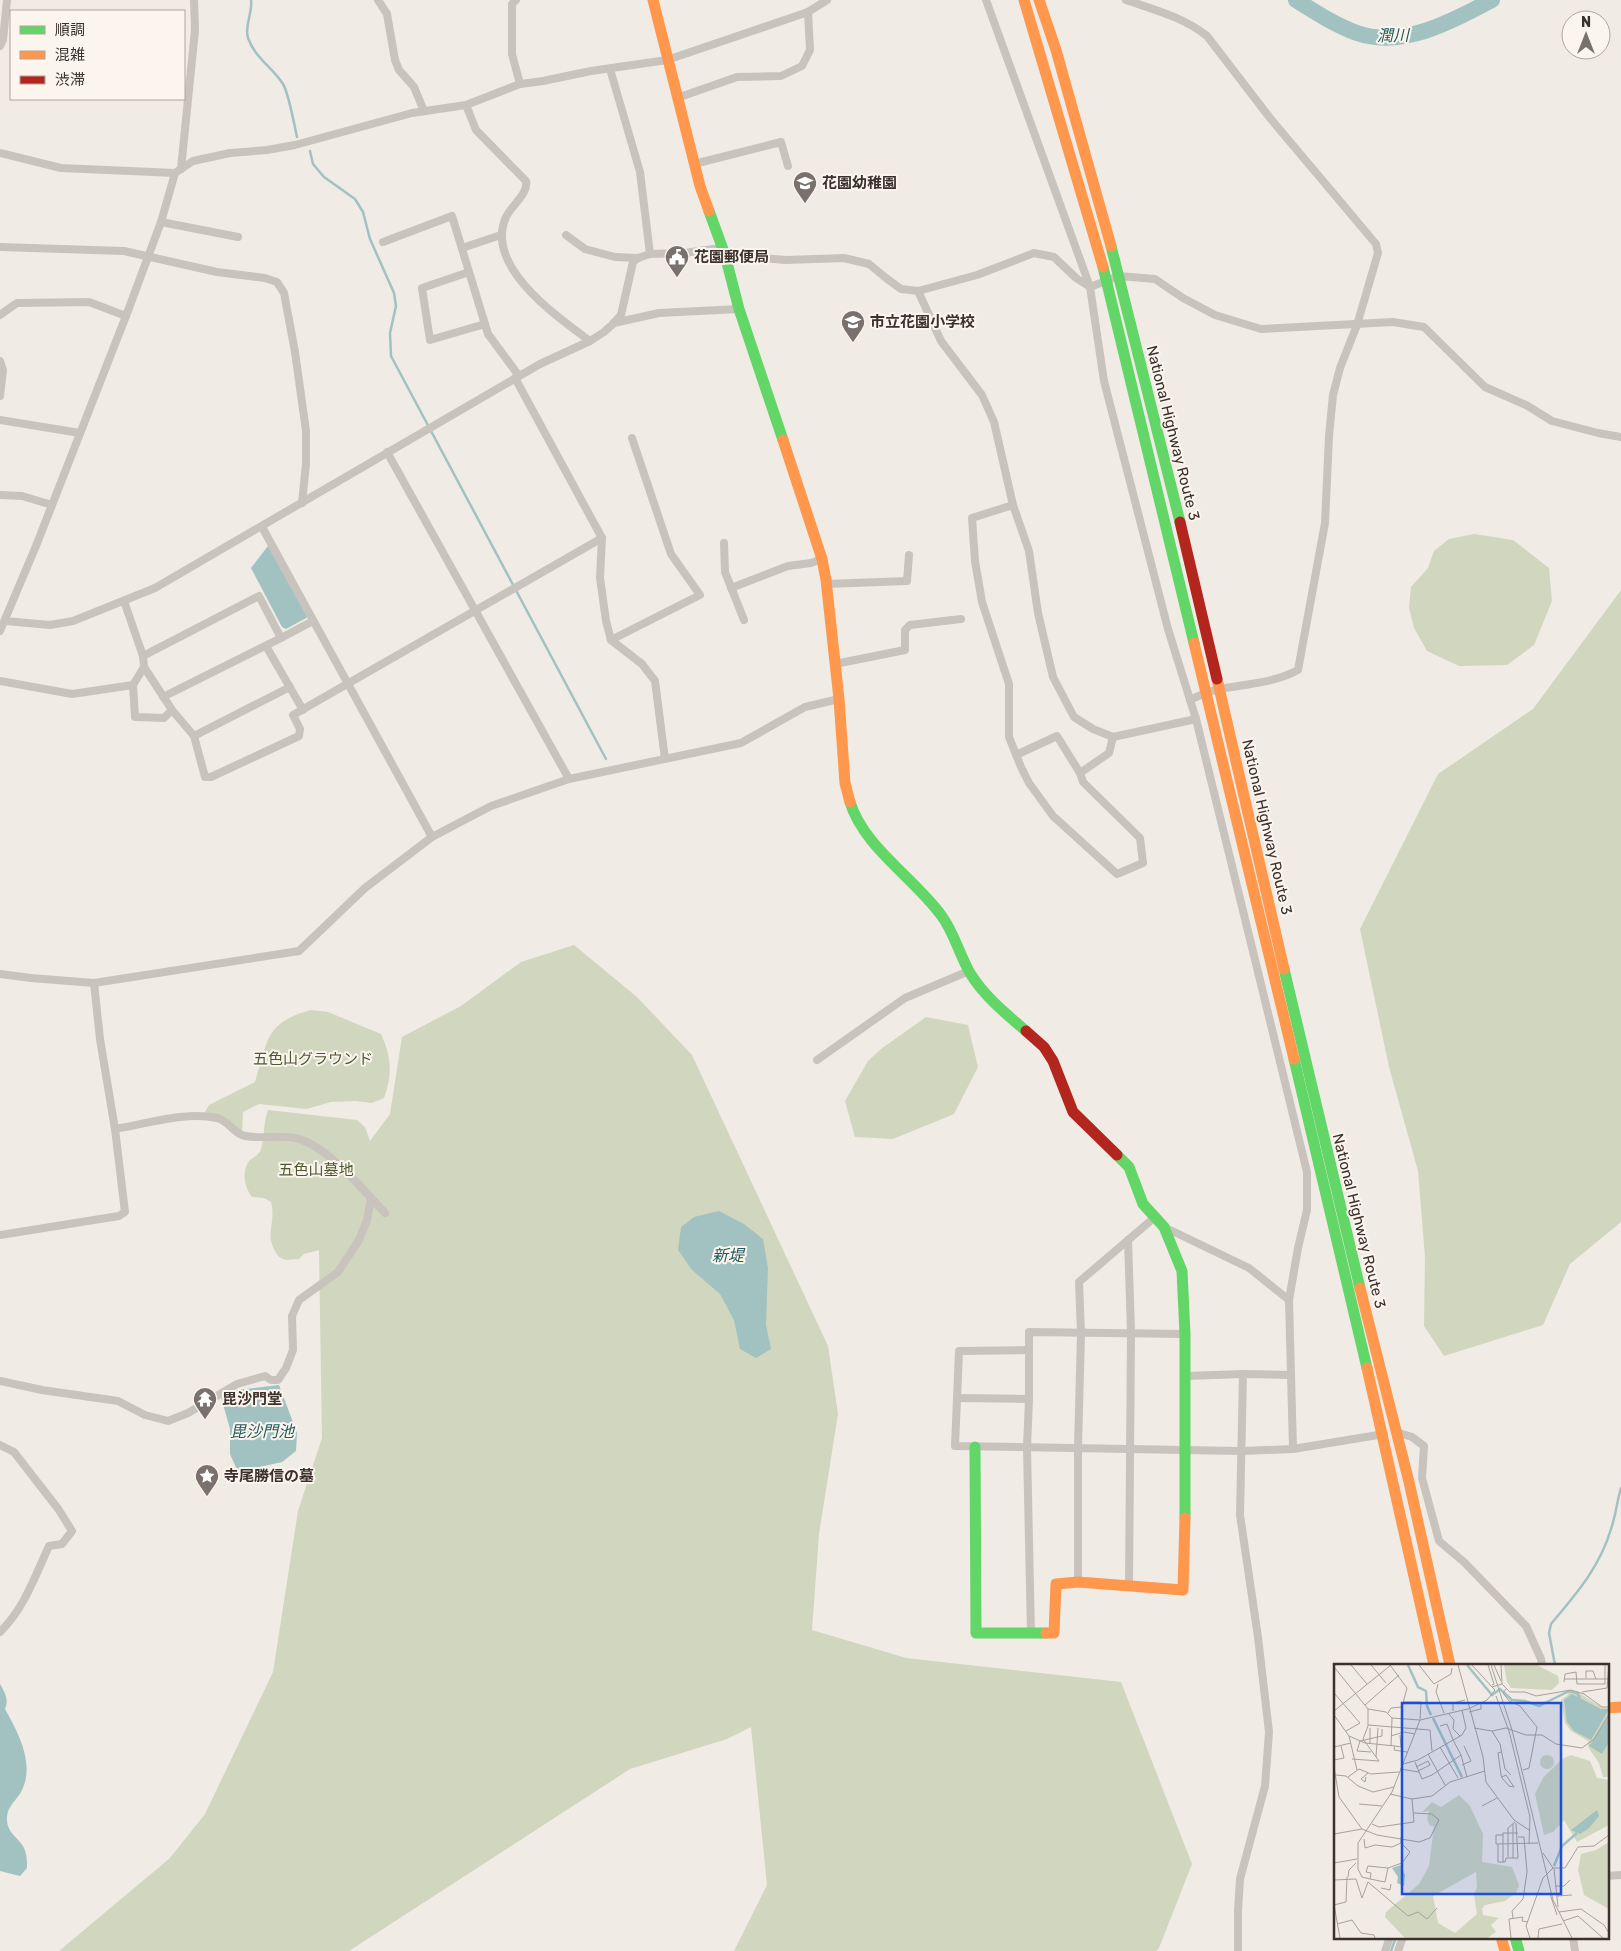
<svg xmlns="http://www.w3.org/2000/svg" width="1621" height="1951" font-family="Rubik,'Noto Sans JP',sans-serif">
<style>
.green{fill:#d1d6bf}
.water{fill:#a1c2c1}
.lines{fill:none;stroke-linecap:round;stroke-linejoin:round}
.stream{stroke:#a1c2c1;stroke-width:2.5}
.river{stroke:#a1c2c1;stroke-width:16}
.street{stroke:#c9c3be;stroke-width:8}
.fast{stroke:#63d668;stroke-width:11}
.slow{stroke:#ff974d;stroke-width:11}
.jam{stroke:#b3261e;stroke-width:11}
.labels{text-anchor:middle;stroke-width:4;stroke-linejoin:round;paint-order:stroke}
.poi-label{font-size:15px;font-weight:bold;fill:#3b302b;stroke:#fbf5ee;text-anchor:start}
.street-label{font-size:15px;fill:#3b302b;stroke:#fbf5ee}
.park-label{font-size:15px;fill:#4a5a2e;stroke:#fbf5ee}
.water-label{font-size:16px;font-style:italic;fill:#1f5a5e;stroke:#fbf5ee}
.inset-river{fill:none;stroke:#a1c2c1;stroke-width:2.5}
.inset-road{fill:none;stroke:#a8a09b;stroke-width:1}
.view{fill:#1d4ed8;fill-opacity:0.15;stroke:#1d4ed8;stroke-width:2.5}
.inset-edge{fill:none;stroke:#3b302b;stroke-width:2.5}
</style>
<rect width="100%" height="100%" fill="#f0ebe5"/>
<g class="green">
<path d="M1474,534L1513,540L1549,568L1552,601L1534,645L1507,665L1459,666L1427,651L1414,628L1409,608L1411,587L1428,568L1434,551L1449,539Z"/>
<path d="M1621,590V1222L1570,1264L1543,1325L1444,1356L1424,1326L1425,1257L1418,1171L1389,1067L1360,929L1438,774L1533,709Z"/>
<path d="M574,945L637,997L692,1055L828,1346L838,1414L819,1534L812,1630L906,1658L1121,1682L1192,1864L1159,1948L1156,1951H734L767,1885L751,1727L727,1739L630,1769L349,1951H59L170,1858L205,1814L273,1672L298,1511L322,1438L319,1250L304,1254L299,1259L286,1260L279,1257C262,1235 277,1225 271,1202L264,1198L252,1197C244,1187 241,1170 250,1160C254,1157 260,1154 261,1149C265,1136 263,1123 268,1110L357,1120L365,1127L370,1141L390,1114L402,1037L461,1006L521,962Z"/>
<path d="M311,1010L328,1012L381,1034C391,1056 393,1074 384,1098L372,1103L355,1101L331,1102L306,1109L259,1104L243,1112L242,1135L219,1118L202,1117L209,1105L255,1082C268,1041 264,1023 311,1010Z"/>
<path d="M926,1017L968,1025L978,1067L954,1114L893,1139L855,1137L845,1101L868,1061L881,1049Z"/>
</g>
<g class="water">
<path d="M268,546L308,617L286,629L282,627L251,568Z"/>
<path d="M719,1211L744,1224L763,1239L768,1268L766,1325L771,1349L756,1358L740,1349L734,1320L720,1294L692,1270L678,1250L681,1227L694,1217Z"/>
<path d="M279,1385L297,1433L296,1451L282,1462L238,1472L230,1454V1429L221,1397L238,1390Z"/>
<path d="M0,1684C5,1693 9,1699 5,1709C18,1732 35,1764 22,1790C17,1801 6,1806 7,1820C7,1832 17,1837 23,1846C27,1853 27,1861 27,1868L20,1876L0,1871Z"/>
</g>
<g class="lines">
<g class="stream">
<path d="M251,0C253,13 244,25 248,38C255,58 272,67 283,84C289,94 294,124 297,137"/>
<path d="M310,151L313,164L324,177L355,199L363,212L370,239L394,293L396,306L390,333L391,356L606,759"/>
<path d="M1555,1665L1549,1633L1551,1624C1576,1594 1600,1567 1611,1529C1616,1515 1617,1501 1621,1488"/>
<path d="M1391,1951L1396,1937"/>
</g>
<path class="river" d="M1296,0C1315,12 1335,25 1357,33C1402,49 1453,21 1492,0"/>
<g class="street">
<path d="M378,0L387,14L395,60L399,70L414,87L424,111"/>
<path d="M516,0L512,4V54L520,84"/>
<path d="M986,0L1090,287L1104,381L1168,629L1196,719L1307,1172V1210L1298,1248L1289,1300L1293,1449"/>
<path d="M1126,0C1155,10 1183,17 1207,36L1270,118L1376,244L1378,253L1357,325L1340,368L1333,395L1329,436L1325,523L1298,670C1274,683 1246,684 1220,689C1210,691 1200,695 1190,700"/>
<path d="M0,46L3,40L7,0"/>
<path d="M677,98L737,77L781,76L802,66L810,50L808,12"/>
<path d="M466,105L476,130L526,181C529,193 511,206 506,217C484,266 556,316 590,341"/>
<path d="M0,153L61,168L175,173L193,161L230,153L267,150L295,145L412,113L466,105L520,84L543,81L591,71L667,60L808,12L827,0"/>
<path d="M694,164L781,142L788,166"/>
<path d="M181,169L195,30L194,0"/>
<path d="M161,222L238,237"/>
<path d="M566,235L585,249L615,257L638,258"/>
<path d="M383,242L452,216L488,334L519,376"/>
<path d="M0,247L124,251L217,272L265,278L277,282L284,293L295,352L306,431V464L302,503"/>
<path d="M462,248L501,235"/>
<path d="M650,254L684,253L721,248"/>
<path d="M725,255L786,260L844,258L869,264L886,278L901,289L918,291L977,275L1034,253L1054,257L1076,278L1090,287"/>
<path d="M469,272L422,288L430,340L485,324"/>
<path d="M1090,287L1119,276L1155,279L1183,298L1215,315L1261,329L1393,322L1424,327L1485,387L1526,405L1552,421L1598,433L1621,437"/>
<path d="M918,291L941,341L982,395L994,422L1013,505L1029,551L1038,613L1053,677L1074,717L1093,729L1113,737L1196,719"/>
<path d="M0,315L17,303L89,302L126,316"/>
<path d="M614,323L659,313L739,309"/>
<path d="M0,361L3,370L0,396"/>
<path d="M0,420L80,433"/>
<path d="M387,452L569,779"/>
<path d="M0,495L22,496L52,505"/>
<path d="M1013,505L972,518L975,561L982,602L1009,684V737L1021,767L1029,783L1053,816L1117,874L1143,863L1140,838L1083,782L1080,773L1057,736L1016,755"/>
<path d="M262,527L432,837"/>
<path d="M602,538L600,578L606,621L611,640L642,664L655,681L665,759"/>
<path d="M724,543L725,572L744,620"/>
<path d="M826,584L907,581L909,555"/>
<path d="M731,588L788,566L811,563L822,559"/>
<path d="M124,601L143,656L144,667L172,710L194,736L205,777H211L299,736L300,729L293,715L602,538L515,378"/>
<path d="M5,621L50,625L73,621L155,588L540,364L590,341L604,332L614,323L621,315L633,262L638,258L650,254L640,172L610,69"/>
<path d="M0,631L36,546L126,316L161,222L175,173"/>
<path d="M281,638L313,621"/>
<path d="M611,640L700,595L671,554L632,438"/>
<path d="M266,646L303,710"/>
<path d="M143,656L259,596L281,638L163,697"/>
<path d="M835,664L905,650V630L910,625L961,619"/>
<path d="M144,667L133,685L135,717L164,718L172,710"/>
<path d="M0,681L72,694L133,685"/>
<path d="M194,736L290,687"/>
<path d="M1080,773L1109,753L1113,737"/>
<path d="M0,974L31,978L94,983L299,951L365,888L432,837L491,806L569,779L741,743L805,707L839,699"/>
<path d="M817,1060L905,998L969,971"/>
<path d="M115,1129C146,1124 187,1111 217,1118C228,1120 234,1134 245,1136C262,1139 279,1135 295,1138C326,1144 363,1190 385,1213"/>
<path d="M1164,1227L1249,1268L1289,1300"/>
<path d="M0,1235L119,1216L125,1212L115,1129L100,1039L94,983"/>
<path d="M1128,1240L1131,1332L1129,1587"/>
<path d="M1029,1350L959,1351L955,1446L1241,1451L1293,1449L1384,1434"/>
<path d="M1243,1374L1290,1375"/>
<path d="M1186,1376L1243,1374L1240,1515L1258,1637L1269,1732L1265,1786L1240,1879L1238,1911V1951"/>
<path d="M0,1381L42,1390L118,1401L145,1415L168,1421L188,1413L237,1384L265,1376L271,1380H278L286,1368L293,1350L292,1316L299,1300L338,1272L359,1240L367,1220L371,1198"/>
<path d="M957,1398L1029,1399"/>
<path d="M1396,1432L1412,1437L1424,1446L1422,1478L1439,1541L1464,1562L1526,1626L1541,1659L1542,1665"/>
<path d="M0,1445L14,1452L59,1510L72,1531L62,1544L49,1546C35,1576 24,1609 0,1632"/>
<path d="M1078,1582V1448L1081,1333L1079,1282L1155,1217"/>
<path d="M1031,1633L1027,1448L1029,1399V1332L1185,1334"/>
<path d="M1607,1876L1621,1875"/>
<path d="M1573,1937L1575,1951"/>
<path d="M1385,1951L1390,1937"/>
<path d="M1398,1951L1403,1937"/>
</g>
<g class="fast">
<path d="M709,211L725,255L739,309L783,440"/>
<path d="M1111,246L1180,522"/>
<path d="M1103,267L1194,643"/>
<path d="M850,802C863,846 914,878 941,915C954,932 959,954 970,973C984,996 1005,1013 1026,1031"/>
<path d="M1284,969L1360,1288"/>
<path d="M1294,1059L1367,1368"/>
<path d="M1117,1155L1129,1167L1143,1204L1164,1227L1182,1271L1185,1334V1518"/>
<path d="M975,1447L976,1633H1046"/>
<path d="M1515,1937L1519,1951"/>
</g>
<g class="slow">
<path d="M653,0L700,186L709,211"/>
<path d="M1024,0L1103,267"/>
<path d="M1039,0L1056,50L1111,246"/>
<path d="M783,440L822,559L826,580L839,699L845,783L850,802"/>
<path d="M1194,643L1294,1059"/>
<path d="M1217,679L1284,969"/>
<path d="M1360,1288L1409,1482L1450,1665"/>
<path d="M1367,1368L1434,1665"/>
<path d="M1046,1633H1054L1056,1584L1078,1582L1183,1590L1185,1518"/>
<path d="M1607,1708L1621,1707"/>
<path d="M1501,1937L1505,1951"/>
</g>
<g class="jam">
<path d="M1180,522L1217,679"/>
<path d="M1026,1031L1044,1047L1053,1061L1073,1112L1117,1155"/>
</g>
</g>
<defs>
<g id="school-pin" transform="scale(1.25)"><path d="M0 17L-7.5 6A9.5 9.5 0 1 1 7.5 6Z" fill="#7a716c" stroke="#fbf5ee"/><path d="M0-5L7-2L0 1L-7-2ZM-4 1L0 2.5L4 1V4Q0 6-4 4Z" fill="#fff"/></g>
<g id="civic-pin" transform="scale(1.25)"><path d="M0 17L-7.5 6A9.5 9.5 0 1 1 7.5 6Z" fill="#7a716c" stroke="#fbf5ee"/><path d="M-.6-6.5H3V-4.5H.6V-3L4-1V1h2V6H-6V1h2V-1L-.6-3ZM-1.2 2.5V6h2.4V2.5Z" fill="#fff"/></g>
<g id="temple-pin" transform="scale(1.25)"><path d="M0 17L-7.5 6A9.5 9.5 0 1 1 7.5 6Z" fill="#7a716c" stroke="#fbf5ee"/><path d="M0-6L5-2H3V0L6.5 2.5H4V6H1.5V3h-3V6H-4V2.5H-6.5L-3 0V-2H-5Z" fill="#fff"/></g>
<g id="sight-pin" transform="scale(1.25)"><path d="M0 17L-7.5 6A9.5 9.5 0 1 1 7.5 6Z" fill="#7a716c" stroke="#fbf5ee"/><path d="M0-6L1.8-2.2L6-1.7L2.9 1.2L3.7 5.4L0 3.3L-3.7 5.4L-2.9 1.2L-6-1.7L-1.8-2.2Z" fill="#fff"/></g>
</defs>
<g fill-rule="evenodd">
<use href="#school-pin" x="805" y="183"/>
<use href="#civic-pin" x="677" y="257"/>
<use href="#school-pin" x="853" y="322"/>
<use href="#temple-pin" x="205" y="1399"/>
<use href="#sight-pin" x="207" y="1476"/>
</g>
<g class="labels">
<g class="poi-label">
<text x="822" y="188">花園幼稚園</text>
<text x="694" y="262">花園郵便局</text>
<text x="870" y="327">市立花園小学校</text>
<text x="222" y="1404">毘沙門堂</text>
<text x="224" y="1481">寺尾勝信の墓</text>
</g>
<g class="street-label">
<text transform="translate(1173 433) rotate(76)" y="5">National Highway Route 3</text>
<text transform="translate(1267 827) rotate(77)" y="5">National Highway Route 3</text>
<text transform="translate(1359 1221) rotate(76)" y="5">National Highway Route 3</text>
</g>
<g class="park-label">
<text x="313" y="1064">五色山グラウンド</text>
<text x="316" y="1175">五色山墓地</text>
</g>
<g class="water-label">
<text transform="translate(1393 35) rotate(-1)" y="6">潤川</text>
<text x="728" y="1261">新堤</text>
<text x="262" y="1437">毘沙門池</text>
</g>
</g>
<g transform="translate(1334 1664)">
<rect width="275" height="275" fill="#f0ebe5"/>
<path d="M170,1H203L224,12L225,19L218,26L177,24L173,18ZM232,27L245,29L267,43L275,44V113H269L265,99L254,83V77L237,67L231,59L227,36L234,31ZM237,91L256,97L263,114L275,116V161L243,178L230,156L219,168L210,171L201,130L209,114L228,95ZM206 98a7 7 0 1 1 14 0a7 7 0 1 1-14 0ZM125,131L136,142L149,170L148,198L178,203L185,221L182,229L171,237L151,241L148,245L149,251L165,254L157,261L162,268L153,274H71L51,253L52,248L85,220L95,202L100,162H96L93,155L95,147L88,148L98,138L107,143ZM142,208L143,223L140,231L143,250L121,269L104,259L99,232ZM275,178V245L250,231L244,206L247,190L262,186Z" fill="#d1d6bf" fill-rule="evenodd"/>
<path d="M238,30L267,45H275L257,76L240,67L233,58L230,36ZM275,51V78L268,90L255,82ZM263,146L265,152L255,164L246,170L237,166ZM67,201L71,211L70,222L63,219L64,213L58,204Z" fill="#a1c2c1"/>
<path class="inset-river" d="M74,1L84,23L92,27L93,42L97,51M133,1L158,31L166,25L178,36L191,37L205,42L235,27L243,29L246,34M99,54L128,113M220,202L228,182L243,169"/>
<path class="inset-road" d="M17,1L33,20M37,1L52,19M85,1L100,20L117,10L118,4M124,1L149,93L152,118L180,156L195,166M138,1L158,23L168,20L176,28H191L202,32L237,26L250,30L268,43H275M154,1L160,20L158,21M157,1L178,66L219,236L238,274M160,1L167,17M167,1L168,20M0,3L34,45V62L29,75L45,97L18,95M252,14V7H259L262,15M231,15H275M230,18L231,10L242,8L243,20H271V1M104,20L102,28L110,49M172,25L169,29L175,37L186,42L203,63L195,104L189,106M248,28L273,24L275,1M0,29L26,59L12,67M162,32L175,67L196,153L195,180M69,38H87L86,55M31,41L65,11M34,45L52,48L58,54L57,82M0,47L57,1M119,47V39L131,36M135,48L147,45V40M54,49L57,44L68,43L73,24L56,1M114,49L120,56L119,65L126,72M0,51L15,72L23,106M58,54L86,56L134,45L153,36L161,26L158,23M34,61L96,66L98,87M106,62L113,60L119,76M140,64L158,67L166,80L171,105L177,111M158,67L172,64L192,71H208L222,80L248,84L260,75L275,50M15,72L31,79L61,82L60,86L73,88M57,72L70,68L81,70M36,80V64M61,82L67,83L66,71M0,83L17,79M106,83L124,114M37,88L23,87L26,77L48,72V65M167,88L164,89L167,111L168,114L169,115L175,122L180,123L172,111L168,113M94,90L111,121M127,91L133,113M42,93L44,64M0,96L10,94L7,82M81,98L88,115L98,111L127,91L119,76M69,100L84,96L128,71L132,64L128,46M128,101L137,97L130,82M0,103L5,133L28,165M82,103L94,97L96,101L84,107M66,105L85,108M2,111L12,112L24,122L39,128L60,123M14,113L25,105L37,110L65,108M32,113L31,118L27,115L34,109M56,130L78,135L98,132L116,118L151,107M25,140L48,142M148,142L163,134M80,149L98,150L105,156M38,160L45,163L80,158L78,135M179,160V194M0,170L28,165L43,171L85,178L96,174L105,156M169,171H162V180L204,179M30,175L31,184L41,181L58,183L67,179M164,180V198H171L172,194H184L182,159M174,193V164L181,158M169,198V169H184M0,199L23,195M34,202L54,204L51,218L36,215L37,209L32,208ZM54,204L68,199L76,188L67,179V173M219,204H231L244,183L260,182L275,171M220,205L224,243M14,213L15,206L22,199M36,215L28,213L24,205V179L58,128L86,56M0,216L22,215L28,234L34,218L74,252L84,248L93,255L103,244M222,222H230L236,216M47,224L56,226L57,220M216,230L223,251M223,232L238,231M0,241L12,238L13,213M0,241L6,274M225,248L247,245L270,261L275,269M179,254L178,247L189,235L193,208L190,173H184M229,257L244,252L269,274M3,260L18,256L27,269L40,271L41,274M177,274L175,255L189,253L188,257L194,258M196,274L192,262L209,214L219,204L209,189M204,274L205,265L228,260"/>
<path class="view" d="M68,39H227V230H68Z"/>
<rect width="275" height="275" class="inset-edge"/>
</g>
<rect x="10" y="10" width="175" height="90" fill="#fbf5ee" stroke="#aea6a0"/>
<rect x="20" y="26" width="25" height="8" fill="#63d668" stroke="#aea6a0"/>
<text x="55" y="35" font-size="15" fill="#3b302b">順調</text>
<rect x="20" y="51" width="25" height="8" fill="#ff974d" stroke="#aea6a0"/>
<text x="55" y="60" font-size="15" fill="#3b302b">混雑</text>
<rect x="20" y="76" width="25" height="8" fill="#b3261e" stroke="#aea6a0"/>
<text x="55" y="85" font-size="15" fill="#3b302b">渋滞</text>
<g transform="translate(1586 35)"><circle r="24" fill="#fbf5ee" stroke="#aea6a0"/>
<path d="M0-4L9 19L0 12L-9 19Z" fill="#7a716c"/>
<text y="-8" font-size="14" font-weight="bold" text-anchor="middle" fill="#3b302b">N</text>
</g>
</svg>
